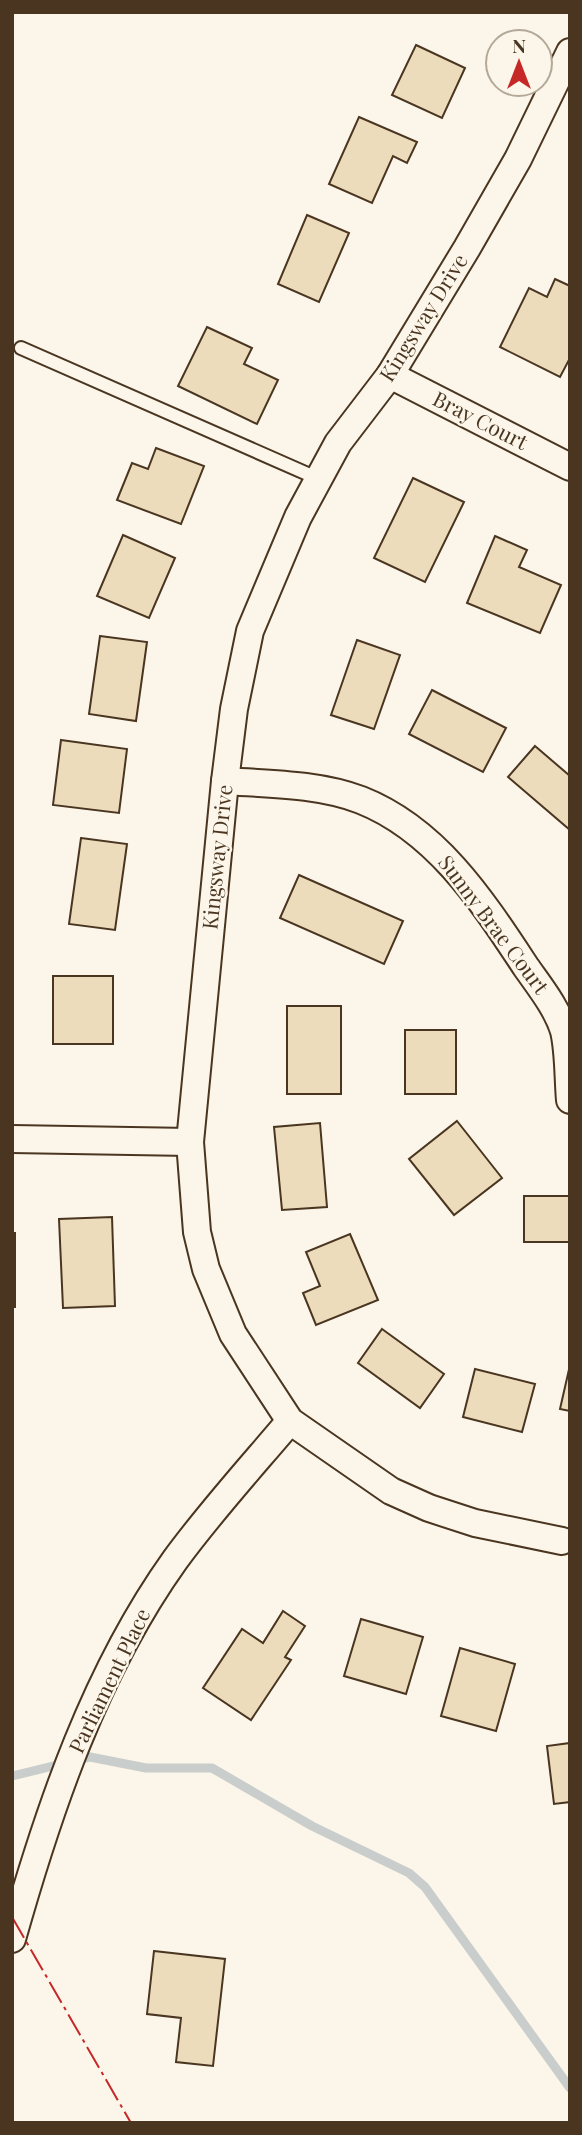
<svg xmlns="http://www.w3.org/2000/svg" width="582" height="2135" font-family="'Playfair Display',serif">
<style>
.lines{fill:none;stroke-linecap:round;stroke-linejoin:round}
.stream{stroke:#c9cecd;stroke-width:9}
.building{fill:#ecdcbc;stroke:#4a3520;stroke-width:2}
.lane-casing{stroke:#4a3520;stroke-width:16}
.street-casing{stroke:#4a3520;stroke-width:30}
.lane{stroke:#fbf6e9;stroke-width:12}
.street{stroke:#fbf6e9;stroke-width:26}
.power{stroke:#c62828;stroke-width:2;stroke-dasharray:24 5 3.5 5;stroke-linecap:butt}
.labels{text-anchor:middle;stroke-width:5;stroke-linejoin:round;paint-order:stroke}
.street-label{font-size:21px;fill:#4a3520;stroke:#fbf6e9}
</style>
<rect width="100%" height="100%" fill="#fbf6e9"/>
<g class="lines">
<path class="stream" d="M12,1776L90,1757L146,1768H212L312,1826L409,1873L425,1887L570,2088"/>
</g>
<g class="building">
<path d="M416,45L465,68L442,118L392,95Z"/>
<path d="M359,117L417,142L407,163L393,156L372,203L329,184Z"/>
<path d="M307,215L349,233L319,302L278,284Z"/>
<path d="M555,279L570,286V358L560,377L500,347L529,288L547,297Z"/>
<path d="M207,327L252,348L244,364L278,380L257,424L178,386Z"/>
<path d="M156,448L204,466L181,524L117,500L132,463L148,469Z"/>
<path d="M413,478L464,502L425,582L374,558Z"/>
<path d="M123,535L175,558L149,618L97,596Z"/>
<path d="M495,536L527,550L519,567L561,585L540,633L467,603Z"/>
<path d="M100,636L147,642L136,721L89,714Z"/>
<path d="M357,640L400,655L374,729L331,715Z"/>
<path d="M432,690L506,728L483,772L409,734Z"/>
<path d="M61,740L127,749L119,813L53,805Z"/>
<path d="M535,746L570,776V830L508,777Z"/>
<path d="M81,838L127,844L115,930L69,924Z"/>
<path d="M299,875L403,921L384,964L280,918Z"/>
<rect x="53" y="976" width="60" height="68"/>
<rect x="287" y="1006" width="54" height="88"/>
<rect x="405" y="1030" width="51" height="64"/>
<path d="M457,1121L502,1178L454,1215L409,1159Z"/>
<path d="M320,1123L327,1207L282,1210L274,1127Z"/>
<rect x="524" y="1196" width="46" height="46"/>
<path d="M112,1217L115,1306L63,1308L59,1219Z"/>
<rect x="12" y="1233" width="3" height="74"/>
<path d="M350,1234L378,1300L316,1325L303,1293L320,1286L306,1252Z"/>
<path d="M382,1329L444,1374L420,1408L358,1363Z"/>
<path d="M570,1365V1411L560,1409Z"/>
<path d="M475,1369L535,1384L522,1432L463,1417Z"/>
<path d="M283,1611L305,1626L285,1657L291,1660L251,1720L203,1688L242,1629L263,1643Z"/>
<path d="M361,1619L423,1637L406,1694L344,1676Z"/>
<path d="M460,1648L515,1664L496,1731L441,1716Z"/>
<path d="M570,1743V1802L554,1804L547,1746Z"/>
<path d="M154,1951L225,1959L213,2066L176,2062L181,2018L147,2014Z"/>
</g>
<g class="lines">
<g class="lane-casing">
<path id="lane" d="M21,348L319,479"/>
</g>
<g class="street-casing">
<g id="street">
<path d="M390,375L570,467"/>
<path d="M225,781C270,784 319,784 361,800C437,830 483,902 526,967C540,987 557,1008 564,1031C569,1052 568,1078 570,1100"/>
<path d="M12,1139L190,1142"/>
<path d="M562,1541L475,1523L429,1508L391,1491L290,1421L233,1334L206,1269L197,1232L190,1142L225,781L234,709L250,631L298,517L338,443L390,375L467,248L518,159L570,52"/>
<path d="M12,1939C49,1808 95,1672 175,1560C210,1512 251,1467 290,1421"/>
</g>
</g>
<use href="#lane" class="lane"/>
<use href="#street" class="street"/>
<path class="power" d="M12,1917L131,2123"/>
</g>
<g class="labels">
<g class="street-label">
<text transform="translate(424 318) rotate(-58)" y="7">Kingsway Drive</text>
<text transform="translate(480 421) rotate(27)" y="7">Bray Court</text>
<text transform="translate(218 857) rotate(-84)" y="7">Kingsway Drive</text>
<text transform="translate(493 925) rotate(53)" y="7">Sunny Brae Court</text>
<text transform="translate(110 1681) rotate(-64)" y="7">Parliament Place</text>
</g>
</g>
<rect width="582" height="2135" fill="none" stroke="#4a3520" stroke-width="28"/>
<g transform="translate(519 63)"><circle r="33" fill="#fbf6e9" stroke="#b4a999" stroke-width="2"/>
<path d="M0-5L12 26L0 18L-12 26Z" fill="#c62828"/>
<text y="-10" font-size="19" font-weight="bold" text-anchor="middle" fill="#4a3520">N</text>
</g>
</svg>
